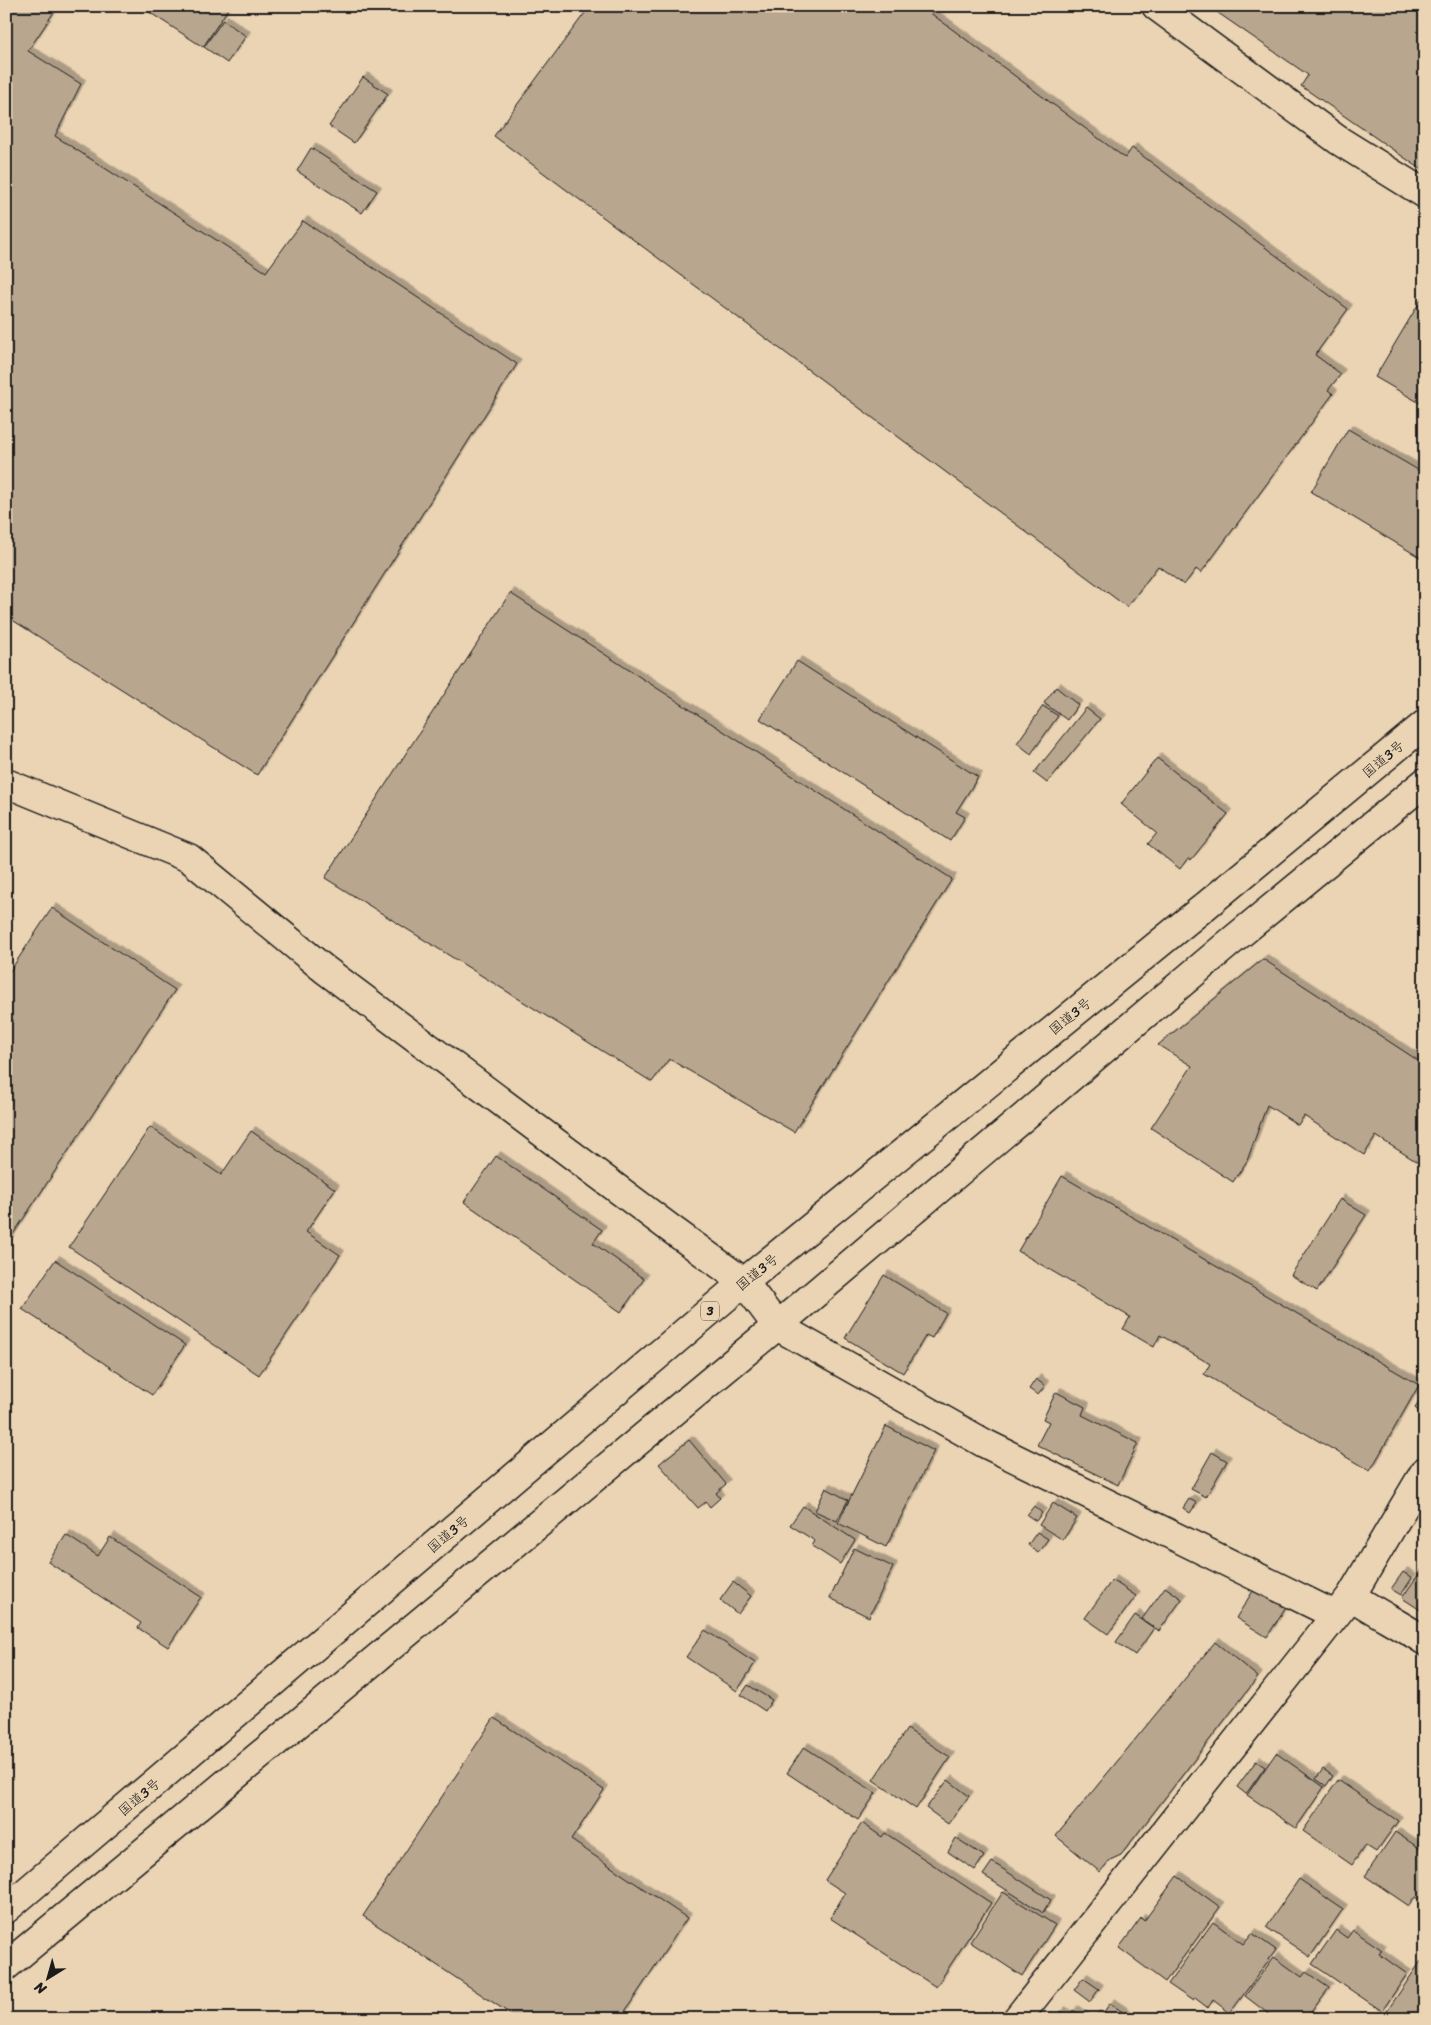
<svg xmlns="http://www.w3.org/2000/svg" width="1431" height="2025" font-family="Sriracha,'Klee One',sans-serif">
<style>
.building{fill:#b8a68f;stroke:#1c1c1c;filter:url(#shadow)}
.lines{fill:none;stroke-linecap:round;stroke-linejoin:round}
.minor-casing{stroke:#1c1c1c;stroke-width:31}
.highway-casing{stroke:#1c1c1c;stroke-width:31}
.minor{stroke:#ebd4b4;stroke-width:28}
.highway{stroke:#ebd4b4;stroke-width:28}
.labels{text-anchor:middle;stroke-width:5;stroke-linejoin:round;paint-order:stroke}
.shield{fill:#ebd4b4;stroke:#5a534a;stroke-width:1}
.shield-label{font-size:12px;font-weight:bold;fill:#1c1c1c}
.street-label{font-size:14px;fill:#1c1c1c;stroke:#ebd4b4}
</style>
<defs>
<filter id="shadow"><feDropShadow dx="4.5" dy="-4.5" stdDeviation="0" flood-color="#0004"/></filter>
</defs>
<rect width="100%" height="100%" fill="#ebd4b4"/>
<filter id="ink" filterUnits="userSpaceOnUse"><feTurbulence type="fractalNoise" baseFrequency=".02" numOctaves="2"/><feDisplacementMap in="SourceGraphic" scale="10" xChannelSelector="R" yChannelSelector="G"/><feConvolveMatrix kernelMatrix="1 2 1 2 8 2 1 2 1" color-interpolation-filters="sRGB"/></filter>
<g filter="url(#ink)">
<g class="building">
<path d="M6,6H58L28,51L81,84L55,136L266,272L303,221L517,364L257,775L6,616Z"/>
<path d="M152,6H230L203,47L149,12Z"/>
<path d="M590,6H921L1125,158L1132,148L1348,309L1315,355L1341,374L1328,390L1333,394L1201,573L1196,569L1184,585L1158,566L1127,607L494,136Z"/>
<path d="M1208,6H1422L1425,8V172L1301,86L1308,75Z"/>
<path d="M223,20L246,36L227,63L204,47Z"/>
<path d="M363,77L388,94L354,143L329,126Z"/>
<path d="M311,148L377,191L362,213L297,171Z"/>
<path d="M1425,293V406L1375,377Z"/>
<path d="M1348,429L1425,474V551L1421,558L1311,492Z"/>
<path d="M510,593L952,879L794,1132L669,1059L652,1082L325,878Z"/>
<path d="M797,661L978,777L956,812L965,817L950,841L760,719Z"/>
<path d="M1056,687L1078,705L1067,720L1044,703Z"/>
<path d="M1043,706L1058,716L1031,754L1017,743Z"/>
<path d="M1086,708L1100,719L1047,783L1034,773Z"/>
<path d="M1157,758L1228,814L1191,860L1188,858L1180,869L1148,844L1157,833L1121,804Z"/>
<path d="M52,908L175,990L6,1245V977Z"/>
<path d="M1263,959L1425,1065V1167L1376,1136L1364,1155L1304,1116L1298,1125L1267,1105L1247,1161L1233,1182L1151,1128L1192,1066L1158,1045Z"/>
<path d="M150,1127L221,1175L251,1131L335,1189L306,1232L340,1255L259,1375L69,1247Z"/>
<path d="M496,1156L602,1230L593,1243L644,1279L621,1312L464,1202Z"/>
<path d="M1062,1176L1419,1385L1370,1471L1204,1374L1210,1364L1160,1335L1154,1347L1123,1329L1130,1317L1018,1251Z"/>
<path d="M1340,1199L1366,1215L1317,1291L1291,1275Z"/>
<path d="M55,1260L185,1345L152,1395L22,1309Z"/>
<path d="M884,1275L946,1313L932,1338L926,1335L903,1373L845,1338Z"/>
<path d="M1036,1379L1045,1386L1038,1395L1029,1389Z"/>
<path d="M1056,1392L1085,1407L1082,1415L1138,1443L1118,1485L1037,1445L1049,1422L1043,1419Z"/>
<path d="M1423,1397L1425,1398L1424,1416L1415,1408Z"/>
<path d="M886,1426L934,1451L886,1547L838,1523Z"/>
<path d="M689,1440L726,1484L716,1493L720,1498L710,1507L706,1502L698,1508L659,1464Z"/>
<path d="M1212,1452L1227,1461L1206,1497L1191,1489Z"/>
<path d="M826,1488L848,1500L837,1521L815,1511Z"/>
<path d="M1189,1499L1197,1503L1190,1513L1183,1508Z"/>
<path d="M1053,1503L1077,1518L1063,1540L1039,1525Z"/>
<path d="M803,1506L855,1540L840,1564L812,1546L815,1541L790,1525Z"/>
<path d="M1034,1506L1042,1513L1036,1521L1027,1515Z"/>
<path d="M1037,1532L1048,1539L1038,1553L1028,1545Z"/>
<path d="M66,1535L98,1556L110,1537L201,1597L168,1647L138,1628L141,1623L48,1562Z"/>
<path d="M854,1548L893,1567L869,1617L830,1598Z"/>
<path d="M1425,1565V1613L1402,1598Z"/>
<path d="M1403,1572L1412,1578L1401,1595L1391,1589Z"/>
<path d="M1112,1580L1136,1596L1108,1634L1085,1618Z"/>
<path d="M733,1582L751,1596L738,1614L720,1600Z"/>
<path d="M1256,1586L1287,1605L1267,1637L1236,1618Z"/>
<path d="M1165,1587L1182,1599L1159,1631L1142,1619Z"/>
<path d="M1135,1615L1154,1628L1135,1655L1116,1642Z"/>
<path d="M705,1630L755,1663L737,1691L686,1657Z"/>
<path d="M1215,1642L1258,1677L1121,1855L1110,1860L1100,1872L1056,1836Z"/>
<path d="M748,1685L772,1700L765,1711L741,1695Z"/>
<path d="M494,1718L604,1790L571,1840L687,1918L620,2019H518L363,1916Z"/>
<path d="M907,1729L950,1757L916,1809L873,1780Z"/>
<path d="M804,1747L876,1793L858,1820L787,1773Z"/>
<path d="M1276,1753L1324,1787L1296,1828L1247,1795Z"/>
<path d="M1256,1761L1265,1767L1246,1794L1237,1787Z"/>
<path d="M1323,1769L1333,1776L1326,1786L1316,1779Z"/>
<path d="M948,1780L969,1796L948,1824L926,1808Z"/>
<path d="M1338,1780L1398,1821L1376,1852L1365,1845L1352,1865L1303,1831Z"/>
<path d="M862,1823L882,1837L885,1833L991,1903L936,1987L830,1918L845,1893L825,1880Z"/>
<path d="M1395,1832L1425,1852V1896L1421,1901L1415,1897L1409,1906L1365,1876Z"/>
<path d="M956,1838L984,1856L975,1870L948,1852Z"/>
<path d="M992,1862L1051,1900L1043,1913L983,1875Z"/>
<path d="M1177,1876L1220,1907L1165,1982L1119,1948L1141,1918L1144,1921Z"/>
<path d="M1299,1879L1343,1909L1310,1957L1266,1927Z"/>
<path d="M1003,1892L1055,1925L1022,1976L970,1942Z"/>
<path d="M1213,1922L1243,1944L1252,1933L1276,1950L1230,2013L1213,2000L1208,2008L1195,1998L1193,2001L1168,1984Z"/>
<path d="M1336,1930L1347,1938L1353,1930L1382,1950L1379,1954L1407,1974L1382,2011L1312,1964Z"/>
<path d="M1274,1957L1302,1977L1306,1972L1329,1988L1306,2019H1275L1245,1996Z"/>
<path d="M1421,1961L1425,1963V2019H1400L1387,2011Z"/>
<path d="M1083,1978L1099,1989L1090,2002L1074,1990Z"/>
<path d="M1110,2003L1132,2019H1092L1095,2015L1100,2018Z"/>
<path d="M1073,2010L1086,2019H1056L1061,2011L1069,2017Z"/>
</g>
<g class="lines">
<g class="minor-casing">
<g id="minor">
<path d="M1156,6L1338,140L1425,194"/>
<path d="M6,783L189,858L324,969L671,1229L744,1282L777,1326L984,1443L1335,1615"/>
<path d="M1351,1596C1375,1612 1401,1625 1425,1641"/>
<path d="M1017,2019L1351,1596L1425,1471"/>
</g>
</g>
<g class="highway-casing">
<g id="highway">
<path d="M6,1909L744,1282L1203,908L1425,724"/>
<path d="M6,1966L777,1326L1228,944L1425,782"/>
</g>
</g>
<use href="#minor" class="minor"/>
<use href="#highway" class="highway"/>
</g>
</g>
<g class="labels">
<rect class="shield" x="701" y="1301.5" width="18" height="19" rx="4"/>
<g class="shield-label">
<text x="710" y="1315">3</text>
</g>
<g class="street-label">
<text transform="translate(1383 759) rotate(-40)" y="5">国道3号</text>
<text transform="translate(1070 1016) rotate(-39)" y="5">国道3号</text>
<text transform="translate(757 1272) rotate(-39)" y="5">国道3号</text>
<text transform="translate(448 1534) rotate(-40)" y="5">国道3号</text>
<text transform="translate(139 1797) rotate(-40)" y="5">国道3号</text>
</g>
</g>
<rect width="1431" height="2025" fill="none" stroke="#ebd4b4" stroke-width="25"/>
<rect x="12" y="12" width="1406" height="2000" fill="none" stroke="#1c1c1c" stroke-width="2" filter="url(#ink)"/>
<g transform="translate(48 1978) rotate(217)" stroke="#ebd4b4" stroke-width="4" paint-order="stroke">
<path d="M0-4L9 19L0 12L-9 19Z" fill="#1c1c1c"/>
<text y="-8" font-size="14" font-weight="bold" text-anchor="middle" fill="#1c1c1c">N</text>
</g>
</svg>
